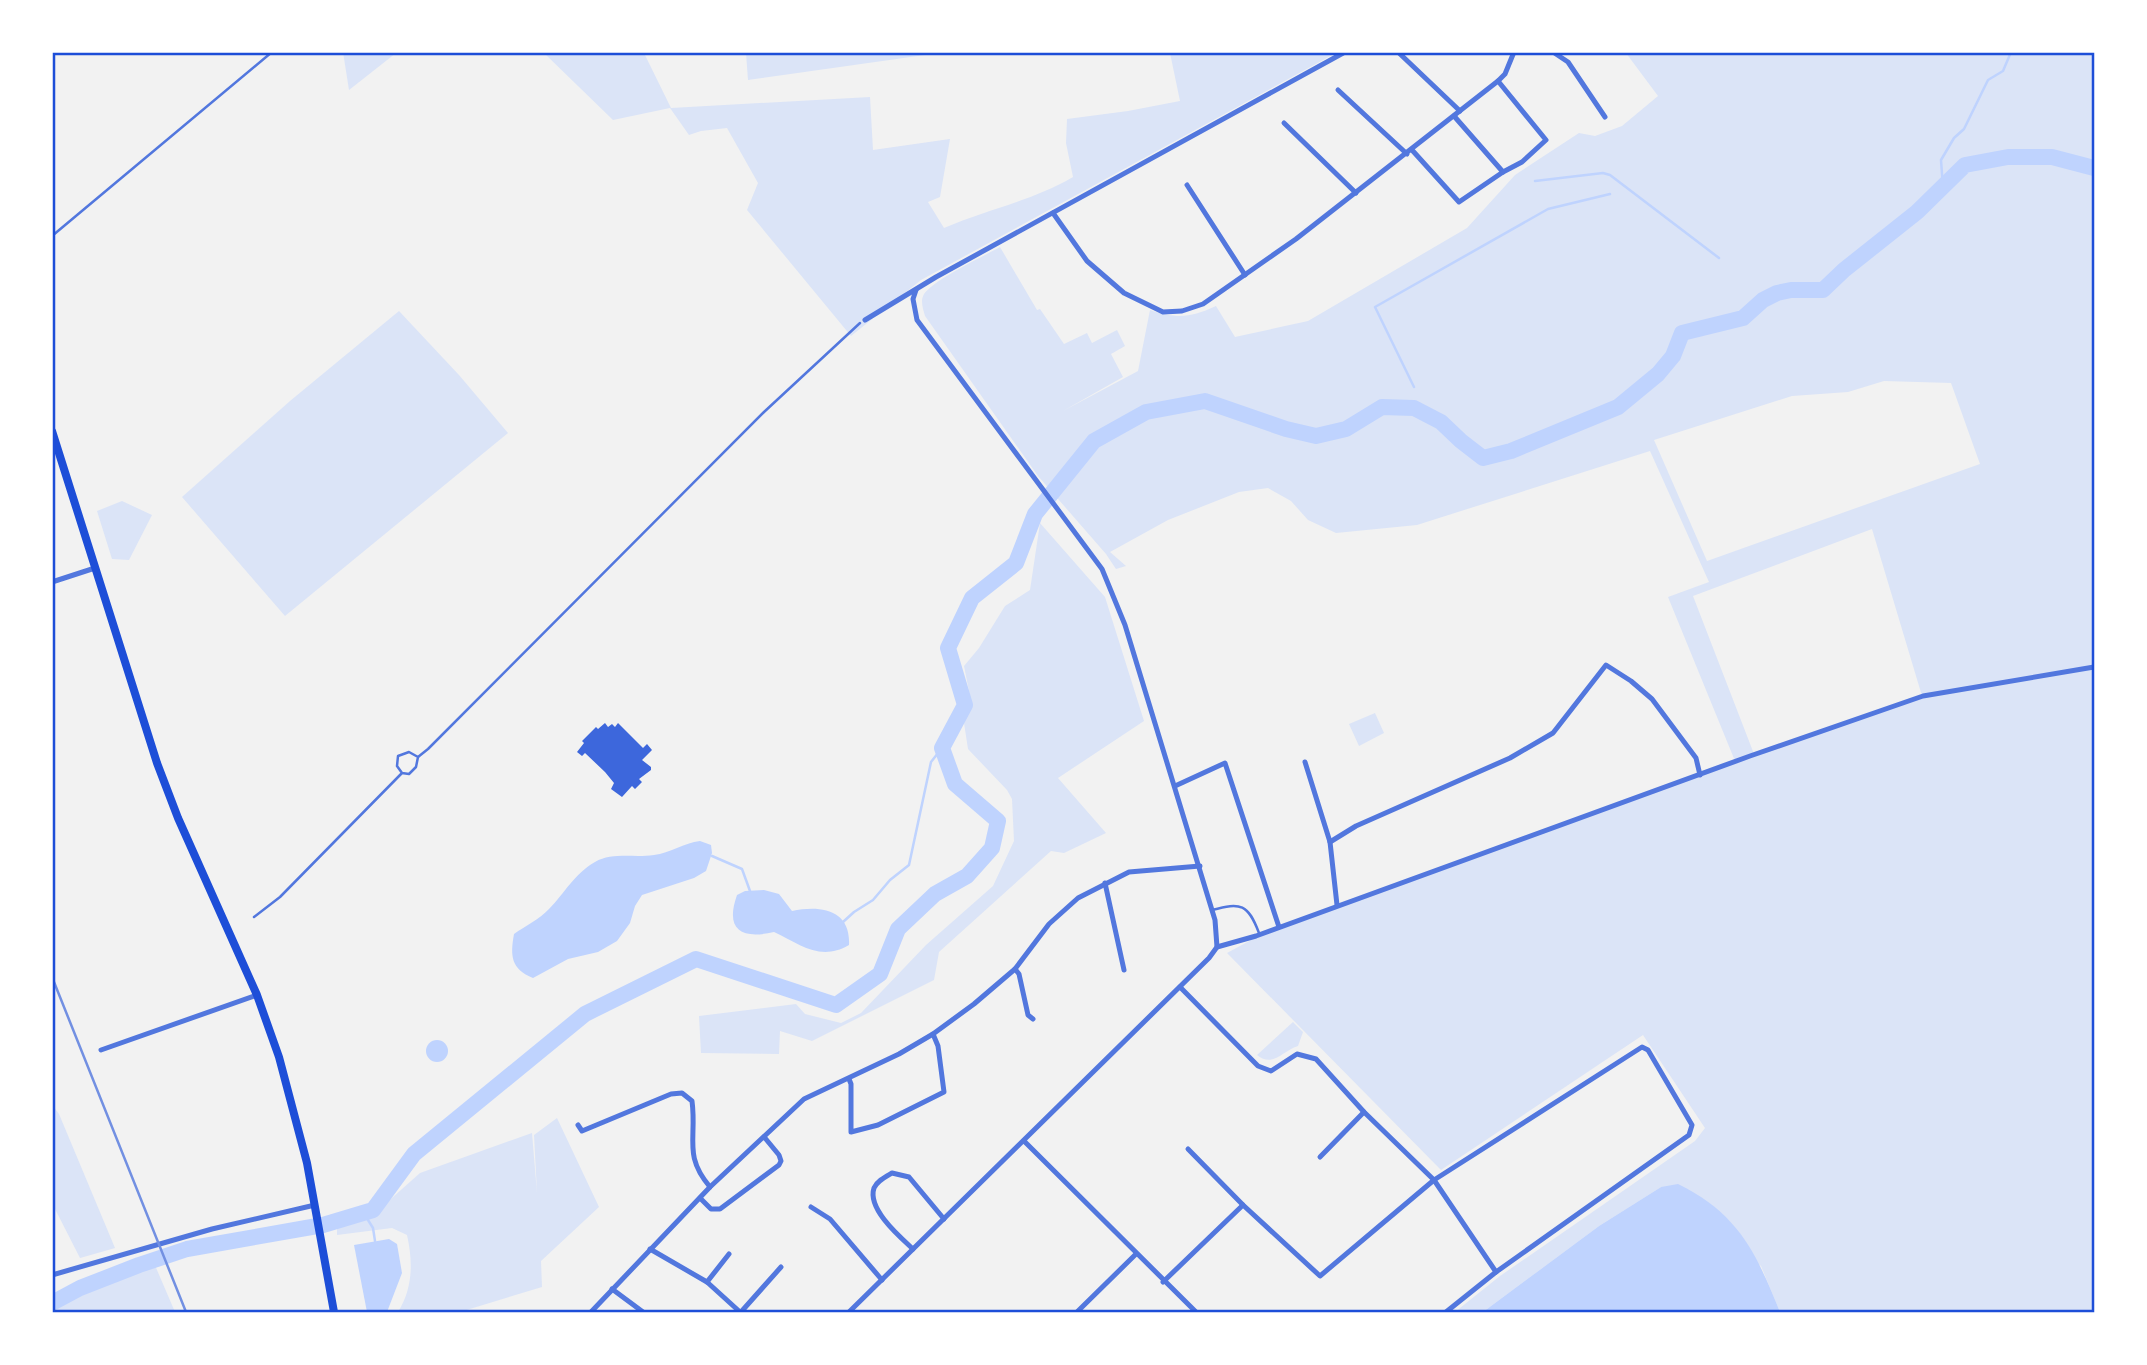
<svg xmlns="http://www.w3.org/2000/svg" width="2147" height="1365" font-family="'Exo 2',sans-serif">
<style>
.green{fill:#dbe4f7;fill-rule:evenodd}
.water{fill:#bfd3fe}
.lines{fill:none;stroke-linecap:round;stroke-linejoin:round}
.stream{stroke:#bfd3fe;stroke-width:2.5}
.river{stroke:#bfd3fe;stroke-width:16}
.building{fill:#3d67dc}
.service{stroke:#5277de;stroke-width:2.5}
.minor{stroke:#5277de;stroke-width:5}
.secondary{stroke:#1d4ed8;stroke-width:8}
.rail{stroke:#7290e2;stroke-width:2.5}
.neatline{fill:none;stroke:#1d4ed8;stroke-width:2.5}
</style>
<rect width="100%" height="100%" fill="#f2f2f2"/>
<g class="green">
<path d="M343,52H396V53L349,90Z"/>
<path d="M544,53H644L671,108L870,97L873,150L950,139L940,197L928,202L944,228C988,209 1032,201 1073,177L1066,143L1067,119L1128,111L1180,101L1170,53H1336L921,280L851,336L747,210L758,183L727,128L701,131L689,135L670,108L613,120Z"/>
<path d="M746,53V52L939,53L748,80Z"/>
<path d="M1626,53H2094V1312H1780L1761,1266L1661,1187L1599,1226L1483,1312H1455L1500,1276L1695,1141L1705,1128L1643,1035L1441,1170L1227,953L1264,933L1735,761L1668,597L1709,582L1650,451L1417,525L1336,533L1308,520L1291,501L1268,488L1239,492L1168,520L1110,552L1126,566L1116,569L1106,554L1038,476L925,316C923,309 920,301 924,294C935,279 982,257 1000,247L1037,310L1040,309L1064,344L1087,333L1092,343L1117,330L1125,346L1111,354L1123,377L1063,411L1138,371L1150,310C1177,319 1190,318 1216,306L1235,337L1308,321L1467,228L1515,175L1579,133L1595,136L1622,126L1658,96ZM1884,381L1951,383L1980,464L1707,561L1654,440L1792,396L1848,392ZM1872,529L1922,696L1754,754L1693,596Z"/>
<path d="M399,311L459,375L508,433L285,616L182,497L290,401Z"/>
<path d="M122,501L152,515L129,560L112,559L97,511Z"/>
<path d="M1040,523L1105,597L1144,721L1058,778L1106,833L1064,853L1051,851L939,952L934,980L812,1041L780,1031L779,1054L701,1053L699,1016L796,1004L805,1014L841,1023L861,1013L926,945L993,886L1014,841L1012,799L1007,790L968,749L964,723L971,701L964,666L979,648L1005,606L1030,590Z"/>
<path d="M1375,713L1384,733L1359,746L1349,724Z"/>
<path d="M1293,1022L1303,1032L1298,1046C1282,1051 1273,1068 1257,1055Z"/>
<path d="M53,1106L59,1114L115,1248L80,1258L53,1205Z"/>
<path d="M557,1118L599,1207L541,1261L542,1287L460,1312H398C413,1288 413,1262 407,1235L392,1228L337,1235V1227L375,1213L420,1173L532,1133L537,1193L534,1135Z"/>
<path d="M154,1263L175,1312H53V1307L88,1289Z"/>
</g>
<g class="water">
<path d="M700,841L711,845L712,853L706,871L694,878L642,895L635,906L630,923L617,941L598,952L568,959L533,978C511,969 510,956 514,934C525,926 540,919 549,909C565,893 574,874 595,862C612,852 634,858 654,855C670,853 684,843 700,841Z"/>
<path d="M764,890L779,894L792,911C820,905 851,909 849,945C820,962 800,944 774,932C740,940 725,929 737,895L745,891Z"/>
<circle cx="437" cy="1051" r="11"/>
<path d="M1678,1184C1739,1214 1756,1253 1780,1312H1483L1599,1226L1661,1187Z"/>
<path d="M389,1239L397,1244L402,1273L387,1312H367L354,1245Z"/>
</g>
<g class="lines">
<g class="stream">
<path d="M1535,181L1603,173L1610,175L1719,258"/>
<path d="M1943,188L1941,160L1954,138L1964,129L1988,80L2003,71L2011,52"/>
<path d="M1414,387L1375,307L1548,209L1610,194"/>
<path d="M712,856L742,869L750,891"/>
<path d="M843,922L854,912L873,900L890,880L909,865L931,762L942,748"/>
<path d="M363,1212L373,1228L375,1241"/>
</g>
<path class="river" d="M52,1303L80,1288L139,1265L187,1249L323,1225L373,1210L414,1154L585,1014L696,959L836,1005L880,974L898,929L935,894L967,876L992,848L998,821L955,784L942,748L965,705L948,648L972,598L1016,563L1035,514L1094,441L1146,412L1205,401L1286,429L1316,436L1346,429L1382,407L1414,408L1441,422L1461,441L1483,458L1511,451L1618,407L1658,374L1673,356L1682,333L1743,318L1763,300L1777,293L1791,290H1823L1844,270L1917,212L1965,165L2008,157H2052L2094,168"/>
</g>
<path class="building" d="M605,723L608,727L612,724L615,727L618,723L643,748L647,744L652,750L642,760L651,767V770L639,779L642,782L635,789L632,786L622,797L611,789L614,783L605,772L585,753L582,756L577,752L584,743L582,741L596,727L598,729Z"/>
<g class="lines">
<g class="service">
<path d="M52,236L272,52"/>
<path d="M418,757L428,749L764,412L860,323"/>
<path d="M1212,910C1241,902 1248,904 1259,933"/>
<path d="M254,917L280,897L402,773L409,774L416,767L418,757L409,752L398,756L397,766L402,773"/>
</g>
<g class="minor">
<path d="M1398,52L1460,111"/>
<path d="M1553,52L1568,62L1605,117"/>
<path d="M1338,90L1407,154"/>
<path d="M1454,116L1503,172"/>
<path d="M1284,123L1356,193"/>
<path d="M1412,150L1459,202L1503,172L1522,162L1546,140L1498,81"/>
<path d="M1187,185L1245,275"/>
<path d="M1053,213L1087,261L1124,293L1163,312L1182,311L1203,304L1296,239L1498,81L1505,74L1514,52"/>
<path d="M865,320L936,277L1345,52"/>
<path d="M52,582L95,568"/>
<path d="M1305,762L1330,842L1337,905"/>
<path d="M1175,786L1225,763L1279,927"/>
<path d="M1330,842L1356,826L1510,758L1553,733L1606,665L1631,681L1652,699L1696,758L1700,775"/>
<path d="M1105,883L1124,970"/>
<path d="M1217,947L1256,936L1750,756L1923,696L2094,667"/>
<path d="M1015,969L1019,974L1028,1015L1033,1019"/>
<path d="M1180,987L1258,1066L1271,1071L1297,1054L1316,1059L1364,1112L1434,1180L1496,1272"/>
<path d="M101,1050L257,995"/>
<path d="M849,1079L851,1084V1132L878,1125L944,1092L938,1046L933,1034"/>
<path d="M578,1125L582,1131L671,1094L682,1093L692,1101C697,1139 683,1155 710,1187"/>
<path d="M1024,1141L1196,1312"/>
<path d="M1188,1149L1243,1205"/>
<path d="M1320,1157L1364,1112"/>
<path d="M700,1198L711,1209H720L779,1165L781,1161L779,1155L765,1138"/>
<path d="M811,1207L830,1219L882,1280"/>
<path d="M650,1249L707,1282L740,1312"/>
<path d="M913,1249C900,1237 867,1209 874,1188C877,1181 885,1177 892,1173L909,1177L944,1219"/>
<path d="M52,1275L212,1229L315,1205"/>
<path d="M707,1282L729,1254"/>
<path d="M1163,1282L1243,1205L1320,1276L1434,1180L1642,1047L1648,1050L1692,1125L1689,1135L1496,1272L1446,1312"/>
<path d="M612,1289L643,1312"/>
<path d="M591,1312L710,1187L804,1099L899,1054L933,1034L974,1004L1015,969L1049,924L1078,898L1129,872L1200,866"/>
<path d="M741,1312L781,1267"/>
<path d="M849,1312L1209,958L1217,947L1215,920L1125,625L1102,569L917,320L913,299L916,290"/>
<path d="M1077,1312L1136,1254"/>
</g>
<path class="secondary" d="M52,431L157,763L178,818L257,995L279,1057L307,1163L334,1312"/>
<path class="rail" d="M52,977L186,1312"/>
</g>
<rect width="2147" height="1365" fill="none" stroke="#ffffff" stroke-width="108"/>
<rect x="54" y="54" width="2039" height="1257" class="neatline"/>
</svg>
